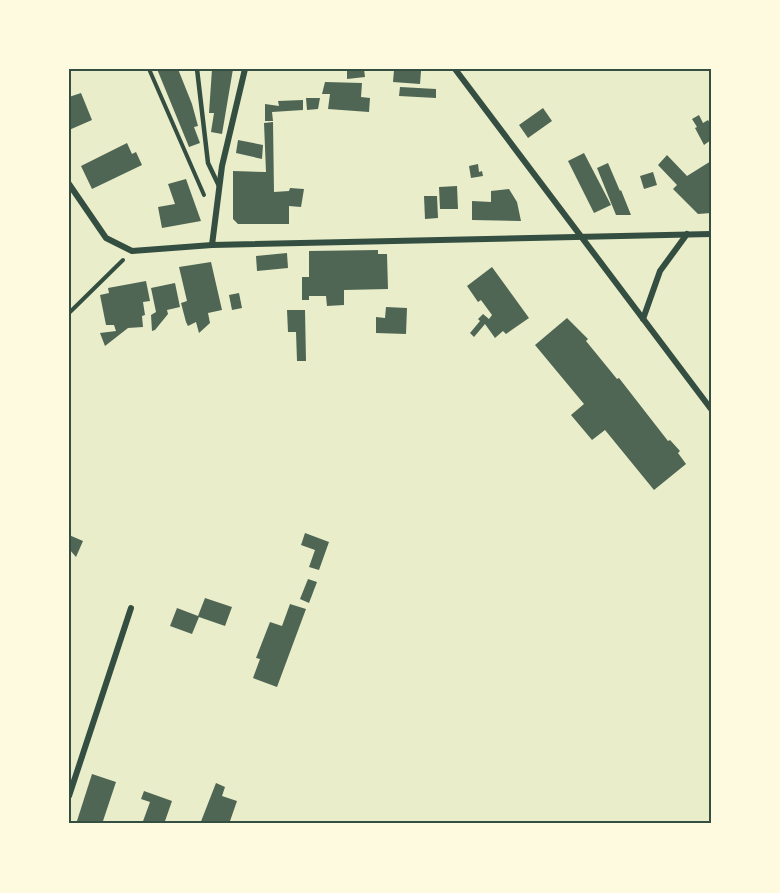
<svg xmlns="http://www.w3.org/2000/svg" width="780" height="893" font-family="'IBM Plex Sans',sans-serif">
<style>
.building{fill:#4f6655}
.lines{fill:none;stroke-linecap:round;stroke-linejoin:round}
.path{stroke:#344e41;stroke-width:4}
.service{stroke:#344e41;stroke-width:4.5}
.minor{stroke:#344e41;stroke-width:6}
.neatline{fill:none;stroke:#344e41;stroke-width:2}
</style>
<rect width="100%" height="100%" fill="#e9edc9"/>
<g class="building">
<path d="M157,69H178L192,104L198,126L194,127L200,143L189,147Z"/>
<path d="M212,69H233L222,134L211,132L214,113H209Z"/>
<path d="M347,69H364L365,77L347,79Z"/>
<path d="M394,70L421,71L420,84L393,82Z"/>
<path d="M325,82L362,83L361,97L370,98L369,112L328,109L330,94H322Z"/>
<path d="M400,87L436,89V98L399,96Z"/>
<path d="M81,93L92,120L69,130V97Z"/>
<path d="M306,98H320L318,109L307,110Z"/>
<path d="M303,100V110L272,112L273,121H265V104L279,106L278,101Z"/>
<path d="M543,108L552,121L528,138L519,125Z"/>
<path d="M699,115L703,123L708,120L711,125V140L704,145L695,128L697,127L692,119Z"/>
<path d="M273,122L274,192L289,191L290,188L304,189L301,207L289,206V224H238L233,219V171L266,172L264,123Z"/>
<path d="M238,140L263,145L262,159L236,153Z"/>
<path d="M127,143L132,154L136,152L142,165L92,189L81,166Z"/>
<path d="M584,153L611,205L594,213L568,161Z"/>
<path d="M667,155L687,176L711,161V213L698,214L673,189L677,185L658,165Z"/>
<path d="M608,163L620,191L621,190L631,215H616L597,168Z"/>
<path d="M478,164L479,172L482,171L483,176L471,178L469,166Z"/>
<path d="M653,172L657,185L644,189L640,176Z"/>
<path d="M186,179L201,221L162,228L158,207L175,204L168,184Z"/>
<path d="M457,186L458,209H440L439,187Z"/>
<path d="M509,189L517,202L521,221L472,220V201L491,202V191Z"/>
<path d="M424,196H437L438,218L425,219Z"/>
<path d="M378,250V254H387L388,289L344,290V305L327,306L326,296H309V300H302V277H309V251Z"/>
<path d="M287,253L288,268L257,271L256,256Z"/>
<path d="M211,262L222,310L208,313L210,323L199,333L196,322L188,326L186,322L181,303L187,301L179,267Z"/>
<path d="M492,267L529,318L506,334L503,331L495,338L485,324L474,337L470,333L480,321L478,319L483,314L489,319L492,315L481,300L478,302L467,286Z"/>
<path d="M146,281L150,301L143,302L145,315L142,316L143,327L128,328L105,346L100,333L116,331L114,325H106L100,295L109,293L108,288Z"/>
<path d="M175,283L180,307L167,310L168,314L155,330L152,331L151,315L156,312L151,288Z"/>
<path d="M239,293L242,308L232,310L229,295Z"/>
<path d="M386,307L407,308L406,334L376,333V317L385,318Z"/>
<path d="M287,310H305L306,361H297L296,332H288Z"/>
<path d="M567,318L588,339L586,341L617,379L619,378L668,441L670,440L680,451L678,453L686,464L654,490L605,430L592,440L571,415L584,404L535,345Z"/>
<path d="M305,533L329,542L319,570L309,567L315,550L301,545Z"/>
<path d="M69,535L83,541L76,557L69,549Z"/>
<path d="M308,579L317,582L309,603L300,599Z"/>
<path d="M205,598L232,607L225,626L199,617L192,634L170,626L177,608L198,616Z"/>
<path d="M290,604L306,609L277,687L253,678L260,659L256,658L270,622L282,626Z"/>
<path d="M92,774L116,782L102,824H76Z"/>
<path d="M216,783L225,787L222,796L237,801L229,824H200Z"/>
<path d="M144,791L172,801L164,824H142L150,802L141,799Z"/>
</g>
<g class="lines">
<g class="path">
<path d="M149,69L204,195"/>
<path d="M69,313L123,260"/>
</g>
<path class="service" d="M197,69L208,163L219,186"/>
<g class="minor">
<path d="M455,69L711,409"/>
<path d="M69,184L106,238L132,251L212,245L711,234"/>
<path d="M212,245L222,166L245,69"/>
<path d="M643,319L660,271L687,234"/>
<path d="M69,796L131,608"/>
</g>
</g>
<rect width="780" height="893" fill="none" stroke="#fefae0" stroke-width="141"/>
<rect x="70" y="70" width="640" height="752" class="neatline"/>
</svg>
